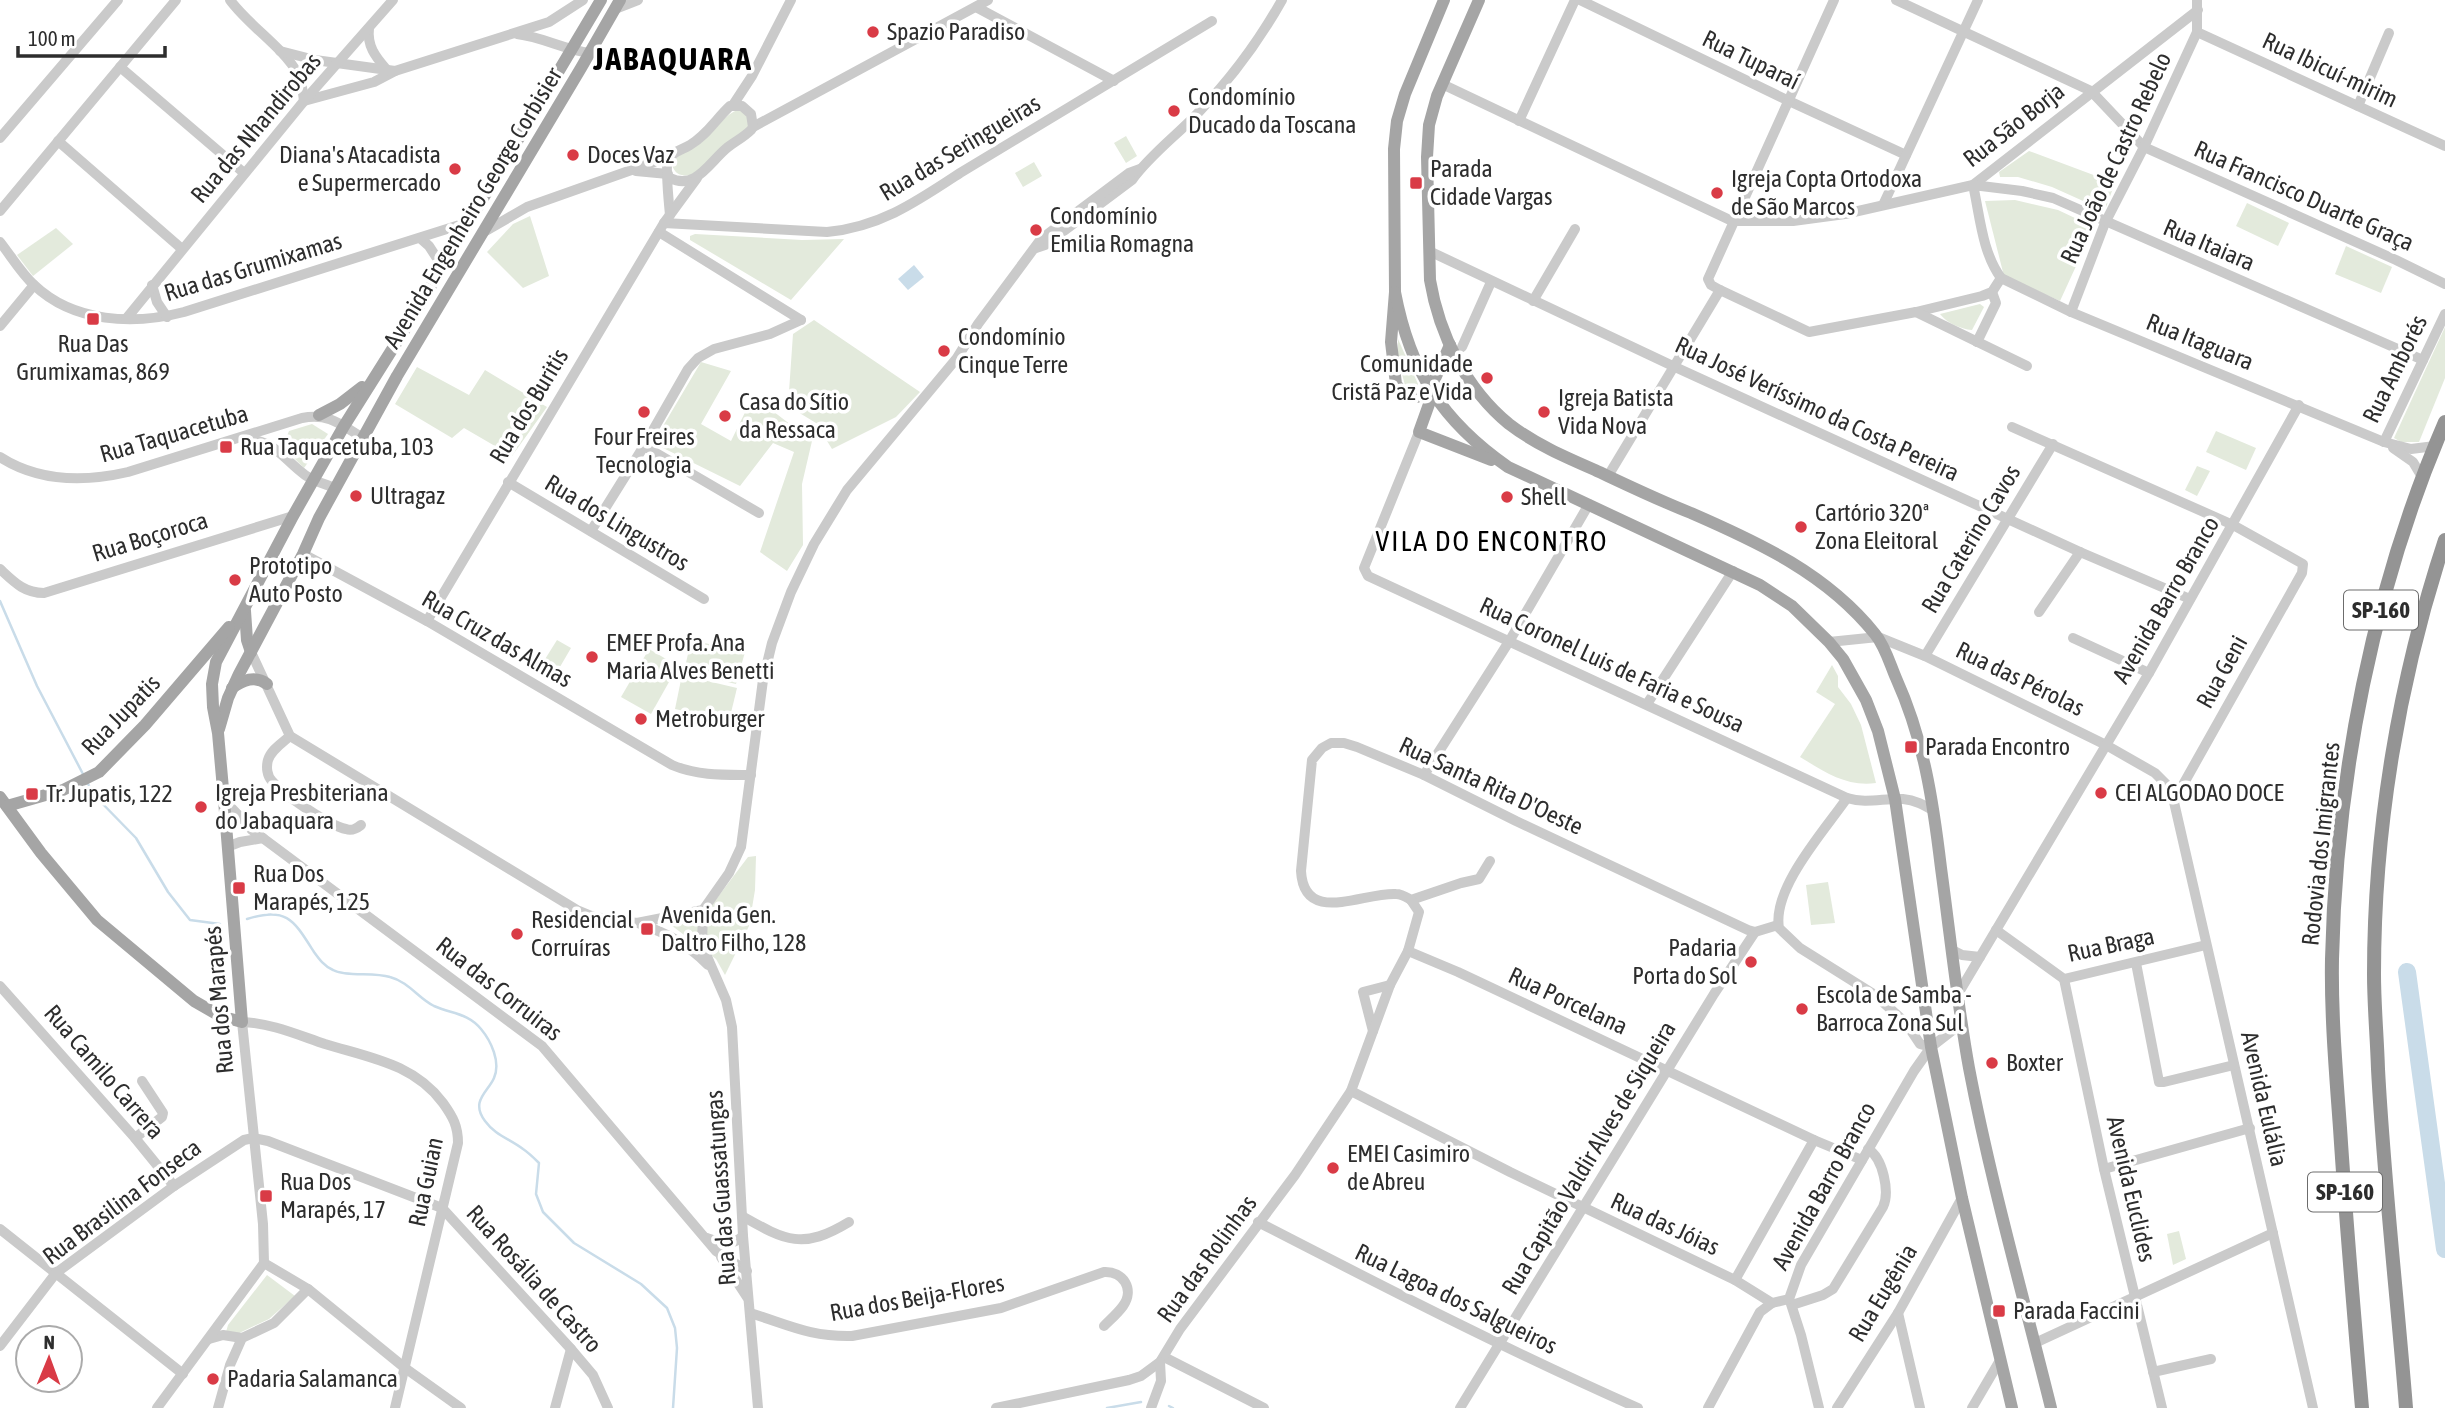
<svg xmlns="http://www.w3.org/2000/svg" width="2445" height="1408" font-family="'Asap Condensed',sans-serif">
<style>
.green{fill:#e3eadc}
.water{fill:#c9dce9}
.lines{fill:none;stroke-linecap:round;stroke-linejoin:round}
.stream{stroke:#c9dce9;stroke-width:2.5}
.river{stroke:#c9dce9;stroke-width:18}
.minor{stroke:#cacaca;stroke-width:10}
.major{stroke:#a5a5a5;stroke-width:12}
.highway{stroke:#949494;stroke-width:14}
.poi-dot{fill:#d93b46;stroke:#fff;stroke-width:2.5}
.labels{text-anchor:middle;stroke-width:7;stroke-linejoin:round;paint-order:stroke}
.shield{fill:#fff;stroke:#6c6c6c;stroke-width:2}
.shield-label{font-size:23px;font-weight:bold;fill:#2d2d2d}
.poi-label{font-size:24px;fill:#2d2d2d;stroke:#fff;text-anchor:start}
.street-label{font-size:24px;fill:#2d2d2d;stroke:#fff}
.quarter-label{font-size:28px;letter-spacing:2px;fill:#000;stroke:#fff}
.district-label{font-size:32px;font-weight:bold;letter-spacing:2px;fill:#000;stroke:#fff}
</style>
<rect width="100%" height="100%" fill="#fff"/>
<g class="green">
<path d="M739,110L748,115V128L720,149L695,175C684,176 676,177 672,165C676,153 693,150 702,142C713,133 726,112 739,110Z"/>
<path d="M1126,136L1137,156L1126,163L1114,143Z"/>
<path d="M2029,151L2115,183L2106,207L2101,209L2052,187L2018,177H2000L1999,172Z"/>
<path d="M1034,162L1042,176L1023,187L1015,173Z"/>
<path d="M2015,200L2058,210L2094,227L2060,301L2004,276L1985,201Z"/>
<path d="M2247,203L2289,223L2278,246L2236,226Z"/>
<path d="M530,216L549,276L523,288L487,252L513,224Z"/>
<path d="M56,228L73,244L33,276L17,255Z"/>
<path d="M695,234L802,240L844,239L791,300L690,240V236Z"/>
<path d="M2346,246L2392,267L2381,293L2335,274Z"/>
<path d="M1980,304L1984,307L1972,330C1960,329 1947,323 1940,314Z"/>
<path d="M814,320L920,392L896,417L832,449L816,423L788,406L793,334Z"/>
<path d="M2445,327V378L2419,442H2401L2394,438Z"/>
<path d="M1398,339L1418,384L1416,389L1411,391L1406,389L1398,359Z"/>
<path d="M701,362L731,371L701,424L731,441L753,396L812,441L802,484L803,545L787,571L760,552L794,452L773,443L740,486L653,443Z"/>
<path d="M417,367L469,395L485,370L547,407L512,456L464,428L452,438L395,404Z"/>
<path d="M312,424L328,434L304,468L285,449V441L289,431Z"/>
<path d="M2216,431L2256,448L2246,470L2206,452Z"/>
<path d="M2197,466L2210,471L2197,496L2185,490Z"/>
<path d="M557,640L571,648L557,672L542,664Z"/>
<path d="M691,640L745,652L736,684L684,672Z"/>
<path d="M649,649L678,666L651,714L621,697Z"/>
<path d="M1832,665L1838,676V687L1851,704L1861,725L1876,783C1846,787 1825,772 1800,757L1835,704L1816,692Z"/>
<path d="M682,675L737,688L729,721L675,709Z"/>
<path d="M756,856L755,890L749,926L725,975L716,959L667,922L708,910L748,857Z"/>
<path d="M1828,882L1835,923L1811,925L1806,885Z"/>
<path d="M2179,1231L2186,1259L2173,1265L2167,1234Z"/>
<path d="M267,1275L295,1296L269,1319L235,1335L226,1332L228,1325Z"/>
</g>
<path class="water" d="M914,265L924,277L908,290L898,279Z"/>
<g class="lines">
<g class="stream">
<path d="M0,601L37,686L84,776"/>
<path d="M87,782L94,795L136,838L168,892L190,920L220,924"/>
<path d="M247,919C287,907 293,919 314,952C319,959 324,966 333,970C346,977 373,972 390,977C409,982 418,998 434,1006C452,1014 468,1013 481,1029C491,1041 501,1062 494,1078C488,1092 470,1101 485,1121C495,1135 510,1139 523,1149C529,1153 534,1158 539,1163L536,1194L543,1212L574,1243L641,1284L667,1308L675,1328L677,1348L673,1408"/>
<path d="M1169,1406L1173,1408"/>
<path d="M1107,1408L1141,1402"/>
</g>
<path class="river" d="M2407,972L2445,1249"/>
<g class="minor">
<path d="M230,0C249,26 283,47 298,74C302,82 303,92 304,101L374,82L395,71L549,22L583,0"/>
<path d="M1580,0L1789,101L1906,155"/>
<path d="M1834,0L1708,279L1711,285L1720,290L1809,332L1916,312L1982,296L1992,292L2001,278"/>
<path d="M1896,0L2091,91L2144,147L2396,260L2445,284"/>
<path d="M976,7L1114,81"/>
<path d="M615,9L638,0"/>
<path d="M369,28C367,46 375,56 386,69"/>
<path d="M2197,32L2445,146"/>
<path d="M517,34C543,37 565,50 590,53"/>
<path d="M280,51L315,60L395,71"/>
<path d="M120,67L244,173"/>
<path d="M1442,84L1732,221H1793L1845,214L1973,185L2198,10"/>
<path d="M733,105L752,76L791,0"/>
<path d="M2358,106L2389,33"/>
<path d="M1519,121L1575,0"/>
<path d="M753,127L988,0"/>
<path d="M0,138L118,0"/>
<path d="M58,141L182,249"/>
<path d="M636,171L668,174"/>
<path d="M670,178C696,191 710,161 728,147C736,141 744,137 751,130L753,127L751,114L742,106H730C716,119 707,135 690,145C682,150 673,151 668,160C665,167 669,204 670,215"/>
<path d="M1883,205L1978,0"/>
<path d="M0,211L176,0"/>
<path d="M664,223L827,232C880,227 916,202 960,173L1212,21"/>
<path d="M484,232L527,207L654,162L673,153"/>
<path d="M659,232L801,320"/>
<path d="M420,238L429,246L442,266"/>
<path d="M0,242C11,256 21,273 34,285C74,323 134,325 184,312L469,222"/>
<path d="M1036,248L1045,245L1132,180C1150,155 1176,136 1197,114C1230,80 1259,41 1282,0"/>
<path d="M1429,251L1675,367L2080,552L2190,599"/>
<path d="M152,285L157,302L167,317"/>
<path d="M1533,301L1575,229"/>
<path d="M1916,312L2027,366"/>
<path d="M2071,312L2105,223L2144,147L2197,32V0"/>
<path d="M126,319L304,101L393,0"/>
<path d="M0,326L34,285"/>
<path d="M1977,342L1996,303L1992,292"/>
<path d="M1462,347L1491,282"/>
<path d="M2423,360L2053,198L2022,191L1973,185C1980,216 1982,252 2001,278L2071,312L2384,442L2411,449L2435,446"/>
<path d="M2012,427L2233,525L2303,564L2302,573L2175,799"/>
<path d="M1419,432L1364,568L1368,576L1847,798C1866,804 1884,798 1903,799C1915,800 1924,805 1934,811"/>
<path d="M244,439C275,440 282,458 305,475C313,481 325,484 335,488"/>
<path d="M2384,442L2445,314"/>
<path d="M644,446L759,513"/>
<path d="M2393,448L2413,462L2422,477"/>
<path d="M0,457C39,482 85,482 128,472L302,418C329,413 340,424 363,438"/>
<path d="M1608,476L1720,290"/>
<path d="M508,482L704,599"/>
<path d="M591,531L644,446L688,369L698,358L714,349L770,334L801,320"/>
<path d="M303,554L427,621L672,765C698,776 723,775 751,775"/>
<path d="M0,569C14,582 24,593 44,593L293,516"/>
<path d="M2039,612L2080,552"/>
<path d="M427,621L664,223L697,178"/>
<path d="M2073,638L2149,673"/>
<path d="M1829,642L1878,637L1925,656L2106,745L2155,773L2171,789L2313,1408"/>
<path d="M251,652L290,736L577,910L594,917L637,923L703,910L729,873L741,847L763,680L772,643L791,592L814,544L847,490L957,358L978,324L1041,239L1129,173L1140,169"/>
<path d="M1925,656L2053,444"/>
<path d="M1647,704L1733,571"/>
<path d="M290,736C282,743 271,750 268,760C266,767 267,776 272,781C283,794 329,826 346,829C352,831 356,829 361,825"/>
<path d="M1424,775L1510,640L1589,504"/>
<path d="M1847,798C1825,830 1772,888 1779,928L1800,948L1875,995L1906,1023L1920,1044L1931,1047"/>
<path d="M224,800L252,830L542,1046L716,1251L747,1271"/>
<path d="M227,847L240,842L263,838"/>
<path d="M1490,861L1479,879L1461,883L1411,900C1406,897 1402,894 1396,894C1363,892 1304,926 1301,871L1312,760L1322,748L1331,743H1344L1357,747L1424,775L1516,821L1748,930L1755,932L1778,925"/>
<path d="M703,910L702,945L726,1000L732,1027L743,1236L758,1408"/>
<path d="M638,923C668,934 685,942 708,965"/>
<path d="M1996,930L2064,979L2206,945"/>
<path d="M1952,950L1962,955L1980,957"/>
<path d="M1408,951L1458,972L1814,1140L1862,1160"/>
<path d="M2136,963L2159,1082H2164L2234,1065"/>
<path d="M2064,979L2104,1169L2162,1408"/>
<path d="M0,986L135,1138L174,1186"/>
<path d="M1958,994L2149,673L2299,405"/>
<path d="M1373,1031L1363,992L1390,985"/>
<path d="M1351,1091L1510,1172L1735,1280L1772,1303"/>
<path d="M135,1138L162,1117L163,1113L142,1081"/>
<path d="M2104,1169L2250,1128"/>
<path d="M742,1216C786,1241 803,1250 849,1222"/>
<path d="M1258,1222C1384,1287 1509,1351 1638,1408"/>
<path d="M0,1229L183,1374"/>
<path d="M707,1238C721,1243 731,1247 743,1236"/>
<path d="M721,1257L747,1297"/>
<path d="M264,1263L308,1289L405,1368L461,1408"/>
<path d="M1735,1280L1814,1140"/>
<path d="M1790,1301L1801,1335L1819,1408"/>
<path d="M1792,1305L1823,1295L1833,1289L1883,1207C1890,1192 1883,1158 1868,1149"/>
<path d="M750,1313C789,1325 810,1337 852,1336L1001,1308L1104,1272C1123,1271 1135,1289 1123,1306C1118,1313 1110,1320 1104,1326"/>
<path d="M1898,1313L1920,1408"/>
<path d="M209,1339L223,1335L242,1338"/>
<path d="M2035,1343L2273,1233"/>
<path d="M0,1346L56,1273L174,1186L244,1140L253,1138L268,1141L442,1208L571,1349L593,1375L608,1408"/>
<path d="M1164,1357L1264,1408"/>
<path d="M2153,1372L2211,1359"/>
<path d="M157,1408L264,1263L263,1224L242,1022C271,1023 298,1035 325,1044C371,1058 414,1064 443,1103C453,1117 458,1126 458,1143L395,1408"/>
<path d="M218,1408L230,1365L242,1338L274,1323L308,1289"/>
<path d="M555,1408L571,1349"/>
<path d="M996,1408L1129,1380L1141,1376L1160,1362L1180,1329L1295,1175L1351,1091L1390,985L1408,951L1419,912L1411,900"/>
<path d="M1151,1408L1161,1381L1160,1362"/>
<path d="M1460,1408L1714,994L1755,932"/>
<path d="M1708,1408L1760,1312L1772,1303L1789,1299L1801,1265L1914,1071L1931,1047L1962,1023"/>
<path d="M1837,1408L1898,1313L1962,1198"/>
<path d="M1972,1408L1999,1362"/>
</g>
<g class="major">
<path d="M1444,0L1405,94L1397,121L1394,149L1395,292L1391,342L1396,384L1404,395L1417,397L1433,383L1450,345"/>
<path d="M1479,0L1437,96L1429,125L1427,157L1430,280C1439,334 1466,389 1509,424C1535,444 1565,457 1595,470C1627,485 1658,500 1691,513C1760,543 1827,574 1875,634C1885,646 1890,664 1896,678C1924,740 1933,801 1941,868C1950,934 1957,1002 1969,1068C1991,1183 2023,1295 2051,1408"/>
<path d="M1395,292C1410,371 1442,421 1508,467L1760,585L1792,606L1829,642L1843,659L1866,700L1878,731L1895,799L1931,1047L1962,1198L2012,1408"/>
<path d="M1433,393L1419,432L1491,460"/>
<path d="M319,415L340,404L362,387"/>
<path d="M245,611L247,640L251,652"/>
<path d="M232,688C243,680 255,675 267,684"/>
<path d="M219,729L228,698L239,674L303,554L319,518L397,376L581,68L620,0"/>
<path d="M0,797L41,853L97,920L194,1001L220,1016L242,1022L224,800L218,733L213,707L212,684L216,662L293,516L344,426L410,321L601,0"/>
<path d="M7,806L63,790L99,772L145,725L229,627"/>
</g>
<g class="highway">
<path d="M2362,1408C2354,1315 2346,1221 2340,1128C2336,1072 2331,1015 2332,959C2336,778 2373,588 2445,422"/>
<path d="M2406,1408C2397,1295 2384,1182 2378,1069C2377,1037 2374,1005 2374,974C2374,828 2399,679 2445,540"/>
</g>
</g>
<g class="poi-dot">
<circle cx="873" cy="32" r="7"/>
<circle cx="1174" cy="111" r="7"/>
<circle cx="573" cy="155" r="7"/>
<circle cx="455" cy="169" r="7"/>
<rect x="1409" y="176" width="14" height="14" rx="3.5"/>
<circle cx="1717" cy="193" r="7"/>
<circle cx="1036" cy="230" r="7"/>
<rect x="86" y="312" width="14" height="14" rx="3.5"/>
<circle cx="944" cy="351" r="7"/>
<circle cx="1487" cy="378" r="7"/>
<circle cx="644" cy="412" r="7"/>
<circle cx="1544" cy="412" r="7"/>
<circle cx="725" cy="416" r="7"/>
<rect x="219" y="440" width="14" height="14" rx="3.5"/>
<circle cx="356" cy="496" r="7"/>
<circle cx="1507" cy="497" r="7"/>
<circle cx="1801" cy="527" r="7"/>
<circle cx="235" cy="580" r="7"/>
<circle cx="592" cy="657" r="7"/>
<circle cx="641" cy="719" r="7"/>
<rect x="1904" y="740" width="14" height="14" rx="3.5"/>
<circle cx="2101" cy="793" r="7"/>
<rect x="25" y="787" width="14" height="14" rx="3.5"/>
<circle cx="201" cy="807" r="7"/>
<rect x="232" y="881" width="14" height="14" rx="3.5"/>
<rect x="640" y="922" width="14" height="14" rx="3.5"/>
<circle cx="517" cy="934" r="7"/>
<circle cx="1751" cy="962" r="7"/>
<circle cx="1802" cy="1009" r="7"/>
<circle cx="1992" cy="1063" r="7"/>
<circle cx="1333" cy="1168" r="7"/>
<rect x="259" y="1189" width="14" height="14" rx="3.5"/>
<rect x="1992" y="1304" width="14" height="14" rx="3.5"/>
<circle cx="213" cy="1379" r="7"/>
</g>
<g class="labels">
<g class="shield">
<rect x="2344" y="590.5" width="74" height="39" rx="5"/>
<rect x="2308" y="1172.5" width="74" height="39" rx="5"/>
</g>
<g class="shield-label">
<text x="2381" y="618">SP-160</text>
<text x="2345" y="1200">SP-160</text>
</g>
<g class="poi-label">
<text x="887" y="40">Spazio Paradiso</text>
<text x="1188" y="105">Condomínio<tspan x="1188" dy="28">Ducado da Toscana</tspan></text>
<text x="441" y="163" text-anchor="end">Diana's Atacadista<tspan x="441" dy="28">e Supermercado</tspan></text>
<text x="587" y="163">Doces Vaz</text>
<text x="1430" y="177">Parada<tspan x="1430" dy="28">Cidade Vargas</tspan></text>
<text x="1731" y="187">Igreja Copta Ortodoxa<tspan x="1731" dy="28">de São Marcos</tspan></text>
<text x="1050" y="224">Condomínio<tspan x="1050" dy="28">Emilia Romagna</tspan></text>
<text x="958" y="345">Condomínio<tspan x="958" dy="28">Cinque Terre</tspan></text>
<text x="93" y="352" text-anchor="middle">Rua Das<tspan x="93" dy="28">Grumixamas, 869</tspan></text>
<text x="1473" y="372" text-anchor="end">Comunidade<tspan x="1473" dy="28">Cristã Paz e Vida</tspan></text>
<text x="1558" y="406">Igreja Batista<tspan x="1558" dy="28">Vida Nova</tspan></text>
<text x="739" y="410">Casa do Sítio<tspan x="739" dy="28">da Ressaca</tspan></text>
<text x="644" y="445" text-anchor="middle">Four Freires<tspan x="644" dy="28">Tecnologia</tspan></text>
<text x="240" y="455">Rua Taquacetuba, 103</text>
<text x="370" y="504">Ultragaz</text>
<text x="1521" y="505">Shell</text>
<text x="1815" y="521">Cartório 320ª<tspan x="1815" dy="28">Zona Eleitoral</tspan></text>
<text x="249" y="574">Prototipo<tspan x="249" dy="28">Auto Posto</tspan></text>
<text x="606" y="651">EMEF Profa. Ana<tspan x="606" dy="28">Maria Alves Benetti</tspan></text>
<text x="655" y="727">Metroburger</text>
<text x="1925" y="755">Parada Encontro</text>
<text x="215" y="801">Igreja Presbiteriana<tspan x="215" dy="28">do Jabaquara</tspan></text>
<text x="2115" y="801">CEI ALGODAO DOCE</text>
<text x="46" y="802">Tr. Jupatis, 122</text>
<text x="253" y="882">Rua Dos<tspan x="253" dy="28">Marapés, 125</tspan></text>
<text x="661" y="923">Avenida Gen.<tspan x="661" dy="28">Daltro Filho, 128</tspan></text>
<text x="531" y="928">Residencial<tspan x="531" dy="28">Corruíras</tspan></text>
<text x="1737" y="956" text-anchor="end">Padaria<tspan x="1737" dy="28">Porta do Sol</tspan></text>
<text x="1816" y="1003">Escola de Samba -<tspan x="1816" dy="28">Barroca Zona Sul</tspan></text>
<text x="2006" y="1071">Boxter</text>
<text x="1347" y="1162">EMEI Casimiro<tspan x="1347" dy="28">de Abreu</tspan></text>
<text x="280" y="1190">Rua Dos<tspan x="280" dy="28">Marapés, 17</tspan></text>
<text x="2013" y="1319">Parada Faccini</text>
<text x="227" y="1387">Padaria Salamanca</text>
</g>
<g class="street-label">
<text transform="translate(1751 60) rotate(26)" y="8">Rua Tuparaí</text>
<text transform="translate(2330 70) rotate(25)" y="8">Rua Ibicuí-mirim</text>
<text transform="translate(2014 125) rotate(-38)" y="8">Rua São Borja</text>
<text transform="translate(256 128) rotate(-50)" y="8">Rua das Nhandirobas</text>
<text transform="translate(960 148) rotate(-31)" y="8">Rua das Seringueiras</text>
<text transform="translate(2116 158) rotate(-65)" y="8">Rua João de Castro Rebelo</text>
<text transform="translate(2304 196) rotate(24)" y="8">Rua Francisco Duarte Graça</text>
<text transform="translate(473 208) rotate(-59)" y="8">Avenida Engenheiro George Corbisier</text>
<text transform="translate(2209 245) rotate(23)" y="8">Rua Itaiara</text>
<text transform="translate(253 267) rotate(-17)" y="8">Rua das Grumixamas</text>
<text transform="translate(2200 342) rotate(22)" y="8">Rua Itaguara</text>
<text transform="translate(2395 369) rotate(-64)" y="8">Rua Amborés</text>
<text transform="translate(529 406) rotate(-59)" y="8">Rua dos Buritis</text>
<text transform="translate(1817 409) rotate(25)" y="8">Rua José Veríssimo da Costa Pereira</text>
<text transform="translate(174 434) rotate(-16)" y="8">Rua Taquacetuba</text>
<text transform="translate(617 523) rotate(31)" y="8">Rua dos Lingustros</text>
<text transform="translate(150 537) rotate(-17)" y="8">Rua Boçoroca</text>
<text transform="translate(1971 539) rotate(-59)" y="8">Rua Caterino Cavos</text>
<text transform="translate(2166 600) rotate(-60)" y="8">Avenida Barro Branco</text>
<text transform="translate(497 639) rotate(30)" y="8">Rua Cruz das Almas</text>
<text transform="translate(1612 665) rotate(25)" y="8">Rua Coronel Luis de Faria e Sousa</text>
<text transform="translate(2222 672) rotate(-61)" y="8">Rua Geni</text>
<text transform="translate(2020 679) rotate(26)" y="8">Rua das Pérolas</text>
<text transform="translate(121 715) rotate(-46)" y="8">Rua Jupatis</text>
<text transform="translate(1491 786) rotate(25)" y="8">Rua Santa Rita D'Oeste</text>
<text transform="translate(2321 844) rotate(-84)" y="8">Rodovia dos Imigrantes</text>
<text transform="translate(2111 945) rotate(-12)" y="8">Rua Braga</text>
<text transform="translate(499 989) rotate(38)" y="8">Rua das Corruiras</text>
<text transform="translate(219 1000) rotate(-95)" y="8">Rua dos Marapés</text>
<text transform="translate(1568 1001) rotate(25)" y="8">Rua Porcelana</text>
<text transform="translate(104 1072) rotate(49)" y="8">Rua Camilo Carrera</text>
<text transform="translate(2264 1099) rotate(77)" y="8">Avenida Eulália</text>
<text transform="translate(1589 1158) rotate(-59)" y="8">Rua Capitão Valdir Alves de Siqueira</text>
<text transform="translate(426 1182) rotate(-78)" y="8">Rua Guian</text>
<text transform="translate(1824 1186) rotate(-61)" y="8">Avenida Barro Branco</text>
<text transform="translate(721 1188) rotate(-94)" y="8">Rua das Guassatungas</text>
<text transform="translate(2131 1189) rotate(77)" y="8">Avenida Euclides</text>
<text transform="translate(122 1202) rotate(-37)" y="8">Rua Brasilina Fonseca</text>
<text transform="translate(1665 1224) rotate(25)" y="8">Rua das Jóias</text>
<text transform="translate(1207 1259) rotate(-54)" y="8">Rua das Rolinhas</text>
<text transform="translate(534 1279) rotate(48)" y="8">Rua Rosália de Castro</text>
<text transform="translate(1883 1293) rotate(-59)" y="8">Rua Eugênia</text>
<text transform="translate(917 1298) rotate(-10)" y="8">Rua dos Beija-Flores</text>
<text transform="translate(1456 1299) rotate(26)" y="8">Rua Lagoa dos Salgueiros</text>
</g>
<g class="quarter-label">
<text x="1492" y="551">VILA DO ENCONTRO</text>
</g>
<g class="district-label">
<text x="673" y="70">JABAQUARA</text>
</g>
</g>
<g transform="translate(49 1359) rotate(1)"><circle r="33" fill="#ffffff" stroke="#ababab" stroke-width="2"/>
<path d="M0-5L12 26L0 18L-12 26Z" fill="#d93b46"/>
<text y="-10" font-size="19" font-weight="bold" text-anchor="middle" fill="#2d2d2d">N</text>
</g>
<path d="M18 46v10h147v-10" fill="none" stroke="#2d2d2d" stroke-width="3.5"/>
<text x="28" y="46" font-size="21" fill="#2d2d2d" stroke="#ffffff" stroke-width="5" paint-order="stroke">100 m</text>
</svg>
